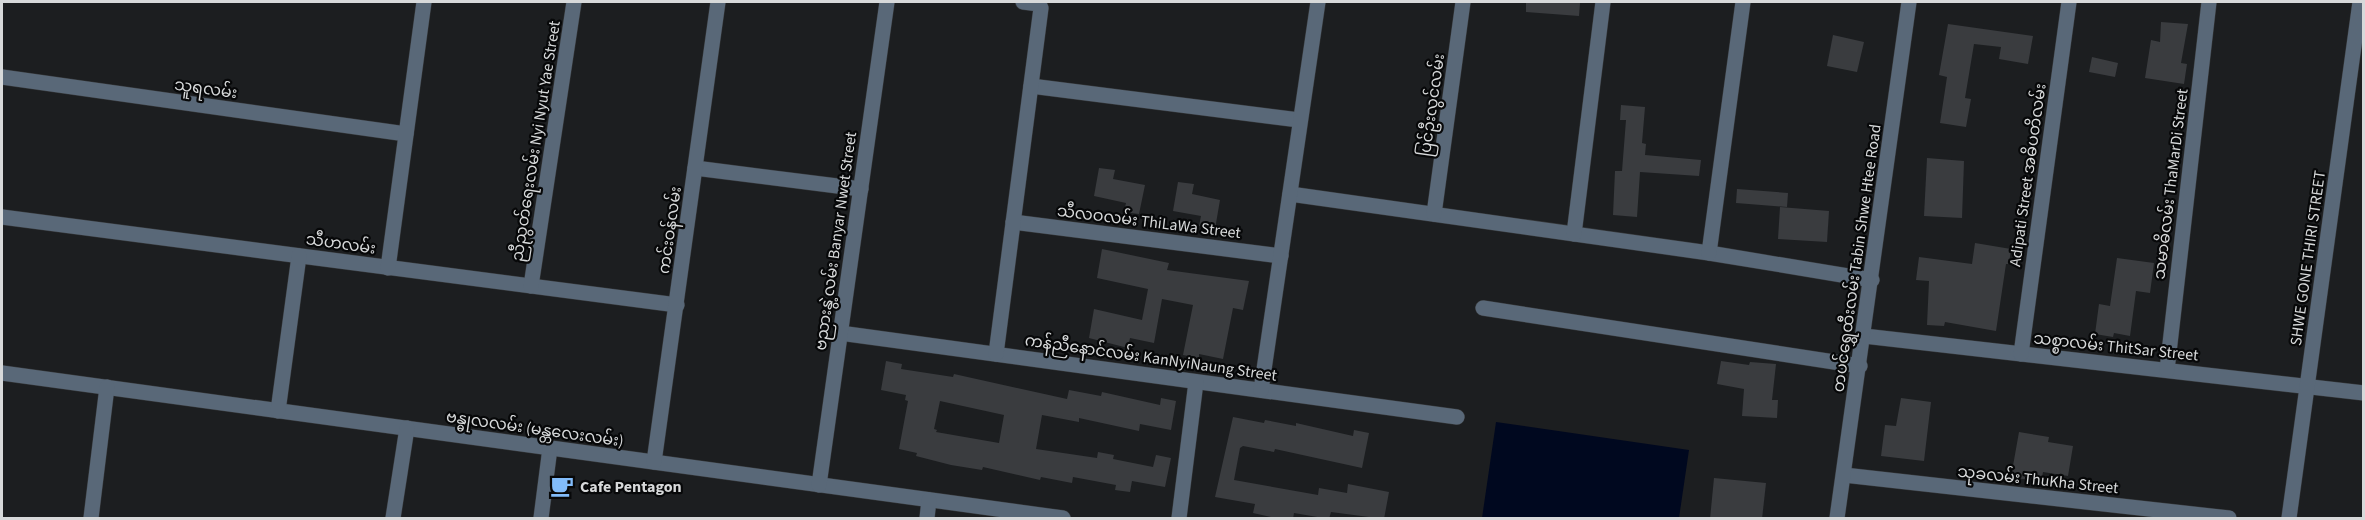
<svg xmlns="http://www.w3.org/2000/svg" width="2365" height="520" font-family="'Source Sans 3','Noto Sans Myanmar',sans-serif">
<style>
.water{fill:#00081f}
.building{fill:#3a3c3f;fill-rule:evenodd}
.lines{fill:none;stroke-linecap:round;stroke-linejoin:round}
.minor-casing{stroke:#36383a;stroke-width:16}
.minor{stroke:#596878;stroke-width:15}
.labels{text-anchor:middle;stroke-width:4.5;stroke-linejoin:round;paint-order:stroke}
.street-label{font-size:16px;fill:#d7d9da;stroke:#070809}
.poi-label{font-size:16px;font-weight:bold;fill:#d7d9da;stroke:#070809;text-anchor:start}
</style>
<rect width="100%" height="100%" fill="#1c1e20"/>
<path class="water" d="M1496,422L1689,450L1679,518H1482Z"/>
<g class="building">
<path d="M1526,2L1580,3L1579,16L1526,12Z"/>
<path d="M2161,22L2188,24L2181,63L2187,64L2184,84L2145,78L2151,40L2160,42Z"/>
<path d="M1948,24L2033,36L2028,64L1999,59L2001,47L1974,44L1965,98L1971,99L1966,127L1940,123L1947,77L1939,75Z"/>
<path d="M1833,35L1864,42L1857,72L1827,66Z"/>
<path d="M2092,57L2118,63L2115,77L2089,72Z"/>
<path d="M1621,105L1645,107L1642,143L1646,144L1645,155L1701,160L1699,176L1640,172L1637,217L1613,215L1615,171H1622L1626,120H1620Z"/>
<path d="M1927,158L1964,161L1962,218L1924,216Z"/>
<path d="M1099,168L1115,170L1113,179L1145,185L1139,214L1124,212L1126,203L1094,196Z"/>
<path d="M1178,182L1194,184L1192,194L1220,200L1215,229L1199,226L1201,216L1173,211Z"/>
<path d="M1737,189L1788,193L1787,207L1736,203Z"/>
<path d="M1780,207L1829,211L1827,242L1778,239Z"/>
<path d="M1975,243L2011,249L2009,264H2006L1996,331L1945,322L1944,326L1927,325L1929,281L1916,280L1919,257L1972,264Z"/>
<path d="M1102,249L1169,263L1167,270L1249,281L1243,310L1233,308L1223,359L1199,354V358L1183,355L1193,305L1162,299L1154,343L1130,338L1128,348L1089,338L1094,309L1142,320L1148,289L1097,278Z"/>
<path d="M2117,258L2154,263L2150,293L2136,291L2130,336L2114,333L2113,337L2095,334L2099,304L2110,306Z"/>
<path d="M886,361L902,364L901,369L953,377L954,374L1067,399L1069,390L1101,396L1102,392L1160,405L1161,398L1176,401L1171,430L1140,424L1139,431L1079,418V422L1042,415L1036,449L1097,458L1098,452L1114,455L1113,459L1153,467L1156,455L1171,458L1165,487L1132,481L1130,492L1115,490L1116,485L1073,477L1072,483L1041,477L1040,480L983,467L982,470L951,465L916,456L917,453L899,449L908,401L905,400L906,395L881,390ZM940,401L1004,415L999,443L936,432L937,430L934,429Z"/>
<path d="M1721,361L1749,365L1750,362L1776,364L1772,400H1778L1777,418L1742,416L1744,389L1717,384Z"/>
<path d="M1901,398L1931,402L1924,461L1881,456L1885,425L1896,426Z"/>
<path d="M1233,417L1264,423L1265,420L1296,426V423L1353,436L1354,430L1369,433L1362,468L1275,449L1274,452L1243,446L1240,448L1234,480L1318,495L1319,488L1347,493L1348,484L1389,492L1384,519L1331,512L1329,519L1294,513L1293,519H1280L1253,513L1255,504L1215,497Z"/>
<path d="M2019,432L2049,437L2048,442L2073,446L2068,476L2043,472L2041,482L2011,477Z"/>
<path d="M1714,478L1766,483L1762,519H1710Z"/>
</g>
<g class="lines">
<g class="minor-casing">
<g id="minor">
<path d="M2,77L406,134"/>
<path d="M1031,86L1299,120"/>
<path d="M695,168L861,189"/>
<path d="M1290,194L1709,253L1872,280"/>
<path d="M1434,214L1463,2"/>
<path d="M2,217L677,305"/>
<path d="M1013,222L1281,256"/>
<path d="M1574,234L1603,2"/>
<path d="M1709,253L1743,2"/>
<path d="M388,268L424,2"/>
<path d="M531,286L574,2"/>
<path d="M1483,308L1860,366"/>
<path d="M840,333L1457,417"/>
<path d="M1864,336L2364,393"/>
<path d="M996,354L1041,8L1039,4L1023,2"/>
<path d="M2021,354L2069,2"/>
<path d="M2167,370L2209,2"/>
<path d="M2,373L1063,518"/>
<path d="M1261,390L1318,2"/>
<path d="M278,411L299,256"/>
<path d="M654,462L718,2"/>
<path d="M1844,475L2229,518"/>
<path d="M819,485L887,2"/>
<path d="M91,518L107,387"/>
<path d="M393,518L407,428"/>
<path d="M541,518L550,448"/>
<path d="M927,518L929,500"/>
<path d="M1179,518L1196,382"/>
<path d="M1837,518L1909,2"/>
<path d="M2289,518L2360,2"/>
</g>
</g>
<use href="#minor" class="minor"/>
</g>
<defs>
<g id="cafe-bare" transform="scale(1.8)"><path d="M-5.5-4.5H6V0H3Q3 3.5 0 3.5H-2.5Q-5.5 3.5-5.5 0ZM3-3.2v2h1.7v-2ZM-6 4.5H4V6H-6Z" fill="#82bcfa" stroke="#070809" stroke-width="2.5" paint-order="stroke"/></g>
</defs>
<g fill-rule="evenodd">
<use href="#cafe-bare" x="562" y="486"/>
</g>
<g class="labels">
<g class="street-label">
<text transform="translate(206 88) rotate(8)" y="6">သူရလမ်း</text>
<text transform="translate(1431 105) rotate(-82)" y="6">ပြင်ဦးလွင်လမ်း</text>
<text transform="translate(535 141) rotate(-81)" y="6">ညီညွတ်ရေးလမ်း Nyi Nyut Yae Street</text>
<text transform="translate(2027 175) rotate(-82)" y="6">Adipati Street အဓိပတိလမ်း</text>
<text transform="translate(2170 184) rotate(-83)" y="6">သမာဓိလမ်း ThaMarDi Street</text>
<text transform="translate(1149 221) rotate(7)" y="6">သီလဝလမ်း ThiLaWa Street</text>
<text transform="translate(669 230) rotate(-82)" y="6">ကင်းဝန်လမ်း</text>
<text transform="translate(835 241) rotate(-82)" y="6">ဗညားနွဲ့လမ်း Banyar Nwet Street</text>
<text transform="translate(341 243) rotate(8)" y="6">သီဟလမ်း</text>
<text transform="translate(1856 258) rotate(-82)" y="6">တပင်ရွှေထီးလမ်း Tabin Shwe Htee Road</text>
<text transform="translate(2307 258) rotate(-82)" y="6">SHWE GONE THIRI STREET</text>
<text transform="translate(2116 346) rotate(6)" y="6">သစ္စာလမ်း ThitSar Street</text>
<text transform="translate(1151 357) rotate(8)" y="6">ကန်ညီနောင်လမ်း KanNyiNaung Street</text>
<text transform="translate(535 428) rotate(8)" y="6">ဗန္ဓုလလမ်း (မန္တလေးလမ်း)</text>
<text transform="translate(2038 479) rotate(6)" y="6">သုခလမ်း ThuKha Street</text>
</g>
<g class="poi-label">
<text x="580" y="492">Cafe Pentagon</text>
</g>
</g>
<rect width="2365" height="520" fill="none" stroke="#d7d9da" stroke-width="6"/>
</svg>
